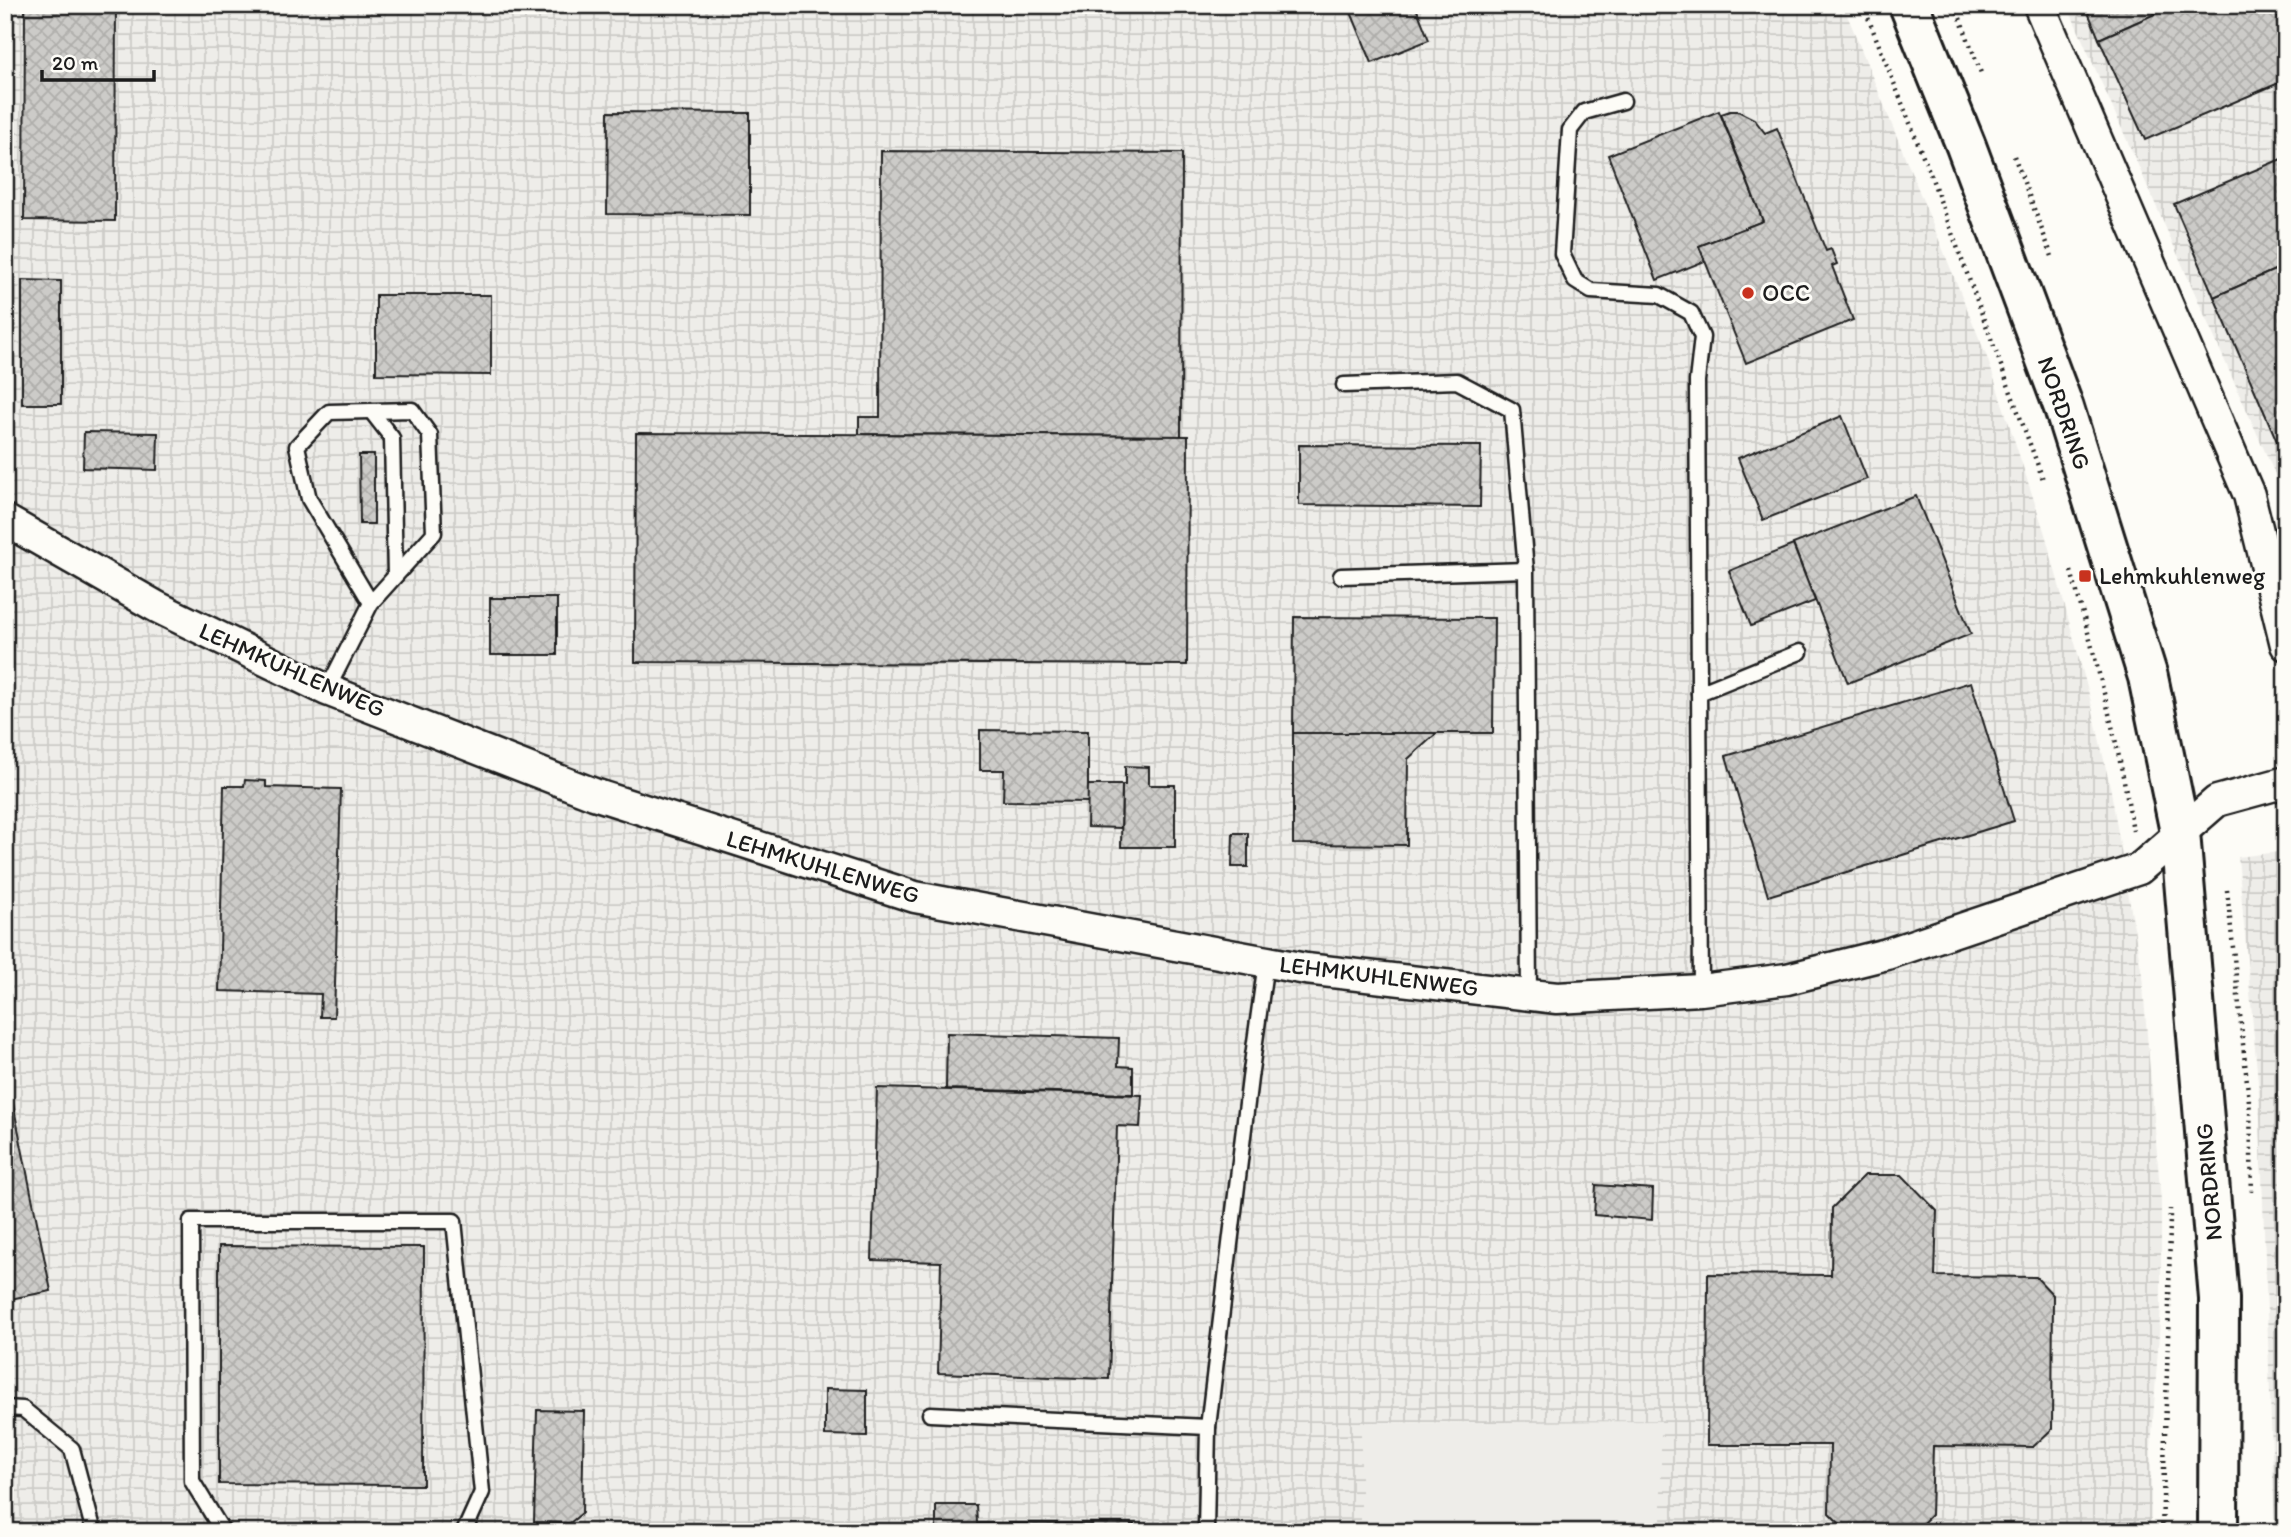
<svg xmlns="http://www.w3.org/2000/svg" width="2291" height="1537" font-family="Itim,sans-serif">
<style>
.built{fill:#eeede9}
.industrial{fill:url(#industrial-grid)}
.building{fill:url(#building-cross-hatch);stroke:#1c1c1c;stroke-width:2}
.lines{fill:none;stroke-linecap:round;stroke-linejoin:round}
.lane-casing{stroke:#1c1c1c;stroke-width:19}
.street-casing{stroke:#1c1c1c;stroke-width:35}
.secondary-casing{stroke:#1c1c1c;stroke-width:44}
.path{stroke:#1c1c1c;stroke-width:4.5;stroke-dasharray:2 5;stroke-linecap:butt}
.lane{stroke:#fdfcf7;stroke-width:14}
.street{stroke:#fdfcf7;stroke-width:30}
.secondary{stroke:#fdfcf7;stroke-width:38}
.poi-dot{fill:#c8321e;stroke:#fdfcf7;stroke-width:2.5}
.labels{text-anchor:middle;stroke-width:6;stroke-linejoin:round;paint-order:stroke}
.poi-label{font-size:24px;fill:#1c1c1c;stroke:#fdfcf7;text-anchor:start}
.street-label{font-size:24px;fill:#1c1c1c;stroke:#fdfcf7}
</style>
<defs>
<pattern id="industrial-grid" width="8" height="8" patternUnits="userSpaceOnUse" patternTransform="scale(1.75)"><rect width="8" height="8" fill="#eeede9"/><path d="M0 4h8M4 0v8" fill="none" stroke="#cccbc7"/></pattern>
<pattern id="building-cross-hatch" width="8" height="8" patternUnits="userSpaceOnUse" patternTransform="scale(1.75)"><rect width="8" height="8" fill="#cccbc8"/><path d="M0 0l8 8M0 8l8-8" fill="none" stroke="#afaeab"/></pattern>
</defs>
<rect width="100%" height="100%" fill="#fdfcf7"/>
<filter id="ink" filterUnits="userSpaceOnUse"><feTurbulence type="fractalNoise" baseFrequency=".0143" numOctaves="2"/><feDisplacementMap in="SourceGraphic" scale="14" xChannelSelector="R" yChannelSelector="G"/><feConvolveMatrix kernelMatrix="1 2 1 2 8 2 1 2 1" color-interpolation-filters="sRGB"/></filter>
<g filter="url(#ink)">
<path class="built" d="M1661,1421V1532H1361V1423Z"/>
<g class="industrial">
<path d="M5,5H1843L1988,360L2045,534L2090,698L2111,791L2142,975L2161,1201V1306L2151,1448V1532H1661V1421L1361,1423V1532H5Z"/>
<path d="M2067,5H2286V512L2275,474Z"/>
<path d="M2286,851V1532H2275L2259,1093L2238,857Z"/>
</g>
<g class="building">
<path d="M25,5H116L115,221L24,220Z"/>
<path d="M1348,5H1415L1429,40L1372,63Z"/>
<path d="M2085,5H2175L2099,39Z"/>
<path d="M2175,5H2273L2286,34V80L2145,140L2099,39Z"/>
<path d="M1719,111L1763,221L1699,246L1705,261L1657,280L1608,155Z"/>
<path d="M1730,111H1738L1754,119L1765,133L1777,128L1826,251L1831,249L1837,264L1832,266L1853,320L1746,363L1699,246L1763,221L1721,114Z"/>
<path d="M608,112L750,113V215L607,214Z"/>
<path d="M881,151L1182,153L1181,436L859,434V417H880Z"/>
<path d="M2286,157V265L2214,297L2174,204Z"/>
<path d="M2286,265V454L2283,455L2214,297Z"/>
<path d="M22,280L61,281V404H22Z"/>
<path d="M376,295H491V375L376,374Z"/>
<path d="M1842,416L1867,479L1763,520L1738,458Z"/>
<path d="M84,432L158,433L157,470L83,468Z"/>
<path d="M636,433L1188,436L1187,665L635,662Z"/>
<path d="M1299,445L1481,446L1480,507L1299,505Z"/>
<path d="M359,455H374V524H360Z"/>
<path d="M1916,496L1971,634L1848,683L1793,544Z"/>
<path d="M1793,545L1815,601L1751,626L1729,571Z"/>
<rect x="490" y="598" width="67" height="57"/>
<path d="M1294,617L1494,618L1493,733H1293Z"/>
<path d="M1971,682L2014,821L1768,896L1726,756Z"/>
<path d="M980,730L1088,731V802L1003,801L1004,770H980Z"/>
<path d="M1293,733H1437L1408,759L1407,845L1293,844Z"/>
<path d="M1125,766L1149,767V785H1175V847H1121L1122,785H1125Z"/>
<path d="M245,780L266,781V787L341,789L334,1017H320L321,994L219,991L224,786H244Z"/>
<path d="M1088,785H1122L1121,828L1087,827Z"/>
<path d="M1233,833H1248V867H1232Z"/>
<path d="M947,1033L1119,1038L1118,1066L1133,1067V1094L946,1089Z"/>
<path d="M5,1064L51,1291L5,1300Z"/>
<path d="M877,1088L1142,1095L1140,1127L1117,1126L1109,1379L938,1373L941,1262L872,1260Z"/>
<path d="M1865,1175H1902L1937,1211L1935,1276L2036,1277L2053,1295L2052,1429L2033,1447L1933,1446L1931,1515L1915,1531H1847L1829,1513L1830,1445H1707L1708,1274L1831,1275L1832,1208Z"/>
<path d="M1596,1185L1653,1189L1652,1220L1594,1215Z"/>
<path d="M219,1246L424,1247L423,1485L219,1484Z"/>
<path d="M825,1389L867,1390V1436L825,1435Z"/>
<path d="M537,1410L584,1411L582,1513L570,1523L534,1522Z"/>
<path d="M936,1505H976L977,1523L1134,1524V1532H936Z"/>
</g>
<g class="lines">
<g class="lane-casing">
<g id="lane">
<path d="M1623,101L1584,112L1570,130L1562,254L1575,281L1591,291L1659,295L1691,313L1702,337L1697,381L1701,990"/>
<path d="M1344,385L1457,381L1512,410L1526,570L1529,995"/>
<path d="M371,411L392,438L395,576"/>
<path d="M1341,576L1526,570"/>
<path d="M327,690L371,603L434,533L430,435L412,410L329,412L297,446L309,499L371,603"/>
<path d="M1699,693L1800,652"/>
<path d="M5,1408L23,1409L72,1449L94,1532"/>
<path d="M930,1414L1208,1427L1206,1532"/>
<path d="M1208,1427L1250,1078L1266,962"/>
<path d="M223,1532L192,1481L191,1221H454L482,1492L464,1532"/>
</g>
</g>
<g class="street-casing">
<g id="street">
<path d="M2039,5L2249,495L2286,645"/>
<path d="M5,520L157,607L327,690L594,794L915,897L1306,969L1557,998L1701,990L1787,979L1887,954L2139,869L2217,801L2286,782"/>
</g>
</g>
<g class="secondary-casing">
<path id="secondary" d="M1909,5L1966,146L2064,408L2148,677L2180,832L2219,1299L2218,1532"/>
</g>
<g class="path">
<path d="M1863,5L1931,176L2044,482"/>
<path d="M1955,5L1981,73"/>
<path d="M2014,156L2053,259"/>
<path d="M2071,571C2095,657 2119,743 2133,831"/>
<path d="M2227,890L2250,1111L2252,1195"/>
<path d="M2162,1532L2169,1305L2170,1209"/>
</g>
<use href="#lane" class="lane"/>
<use href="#street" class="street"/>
<use href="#secondary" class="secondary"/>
</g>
</g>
<g class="poi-dot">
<circle cx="1748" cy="293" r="7"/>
<rect x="2078" y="569" width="14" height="14" rx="3.5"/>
</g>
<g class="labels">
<g class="poi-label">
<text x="1762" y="301">OCC</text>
<text x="2099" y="584">Lehmkuhlenweg</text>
</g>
<g class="street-label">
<text transform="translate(2064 413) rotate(71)" y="8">NORDRING</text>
<text transform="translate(292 670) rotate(24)" y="8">LEHMKUHLENWEG</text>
<text transform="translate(823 867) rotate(17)" y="8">LEHMKUHLENWEG</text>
<text transform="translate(1379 976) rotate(7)" y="8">LEHMKUHLENWEG</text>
<text transform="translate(2209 1182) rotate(-95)" y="8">NORDRING</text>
</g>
</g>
<rect width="2291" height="1537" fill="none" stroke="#fdfcf7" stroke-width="28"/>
<rect x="14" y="14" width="2263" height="1509" fill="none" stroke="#1c1c1c" stroke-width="2.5" filter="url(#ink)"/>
<path d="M42 70v10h112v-10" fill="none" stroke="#1c1c1c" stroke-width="3.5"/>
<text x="52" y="70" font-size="21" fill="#1c1c1c" stroke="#fdfcf7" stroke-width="5" paint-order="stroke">20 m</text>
</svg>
